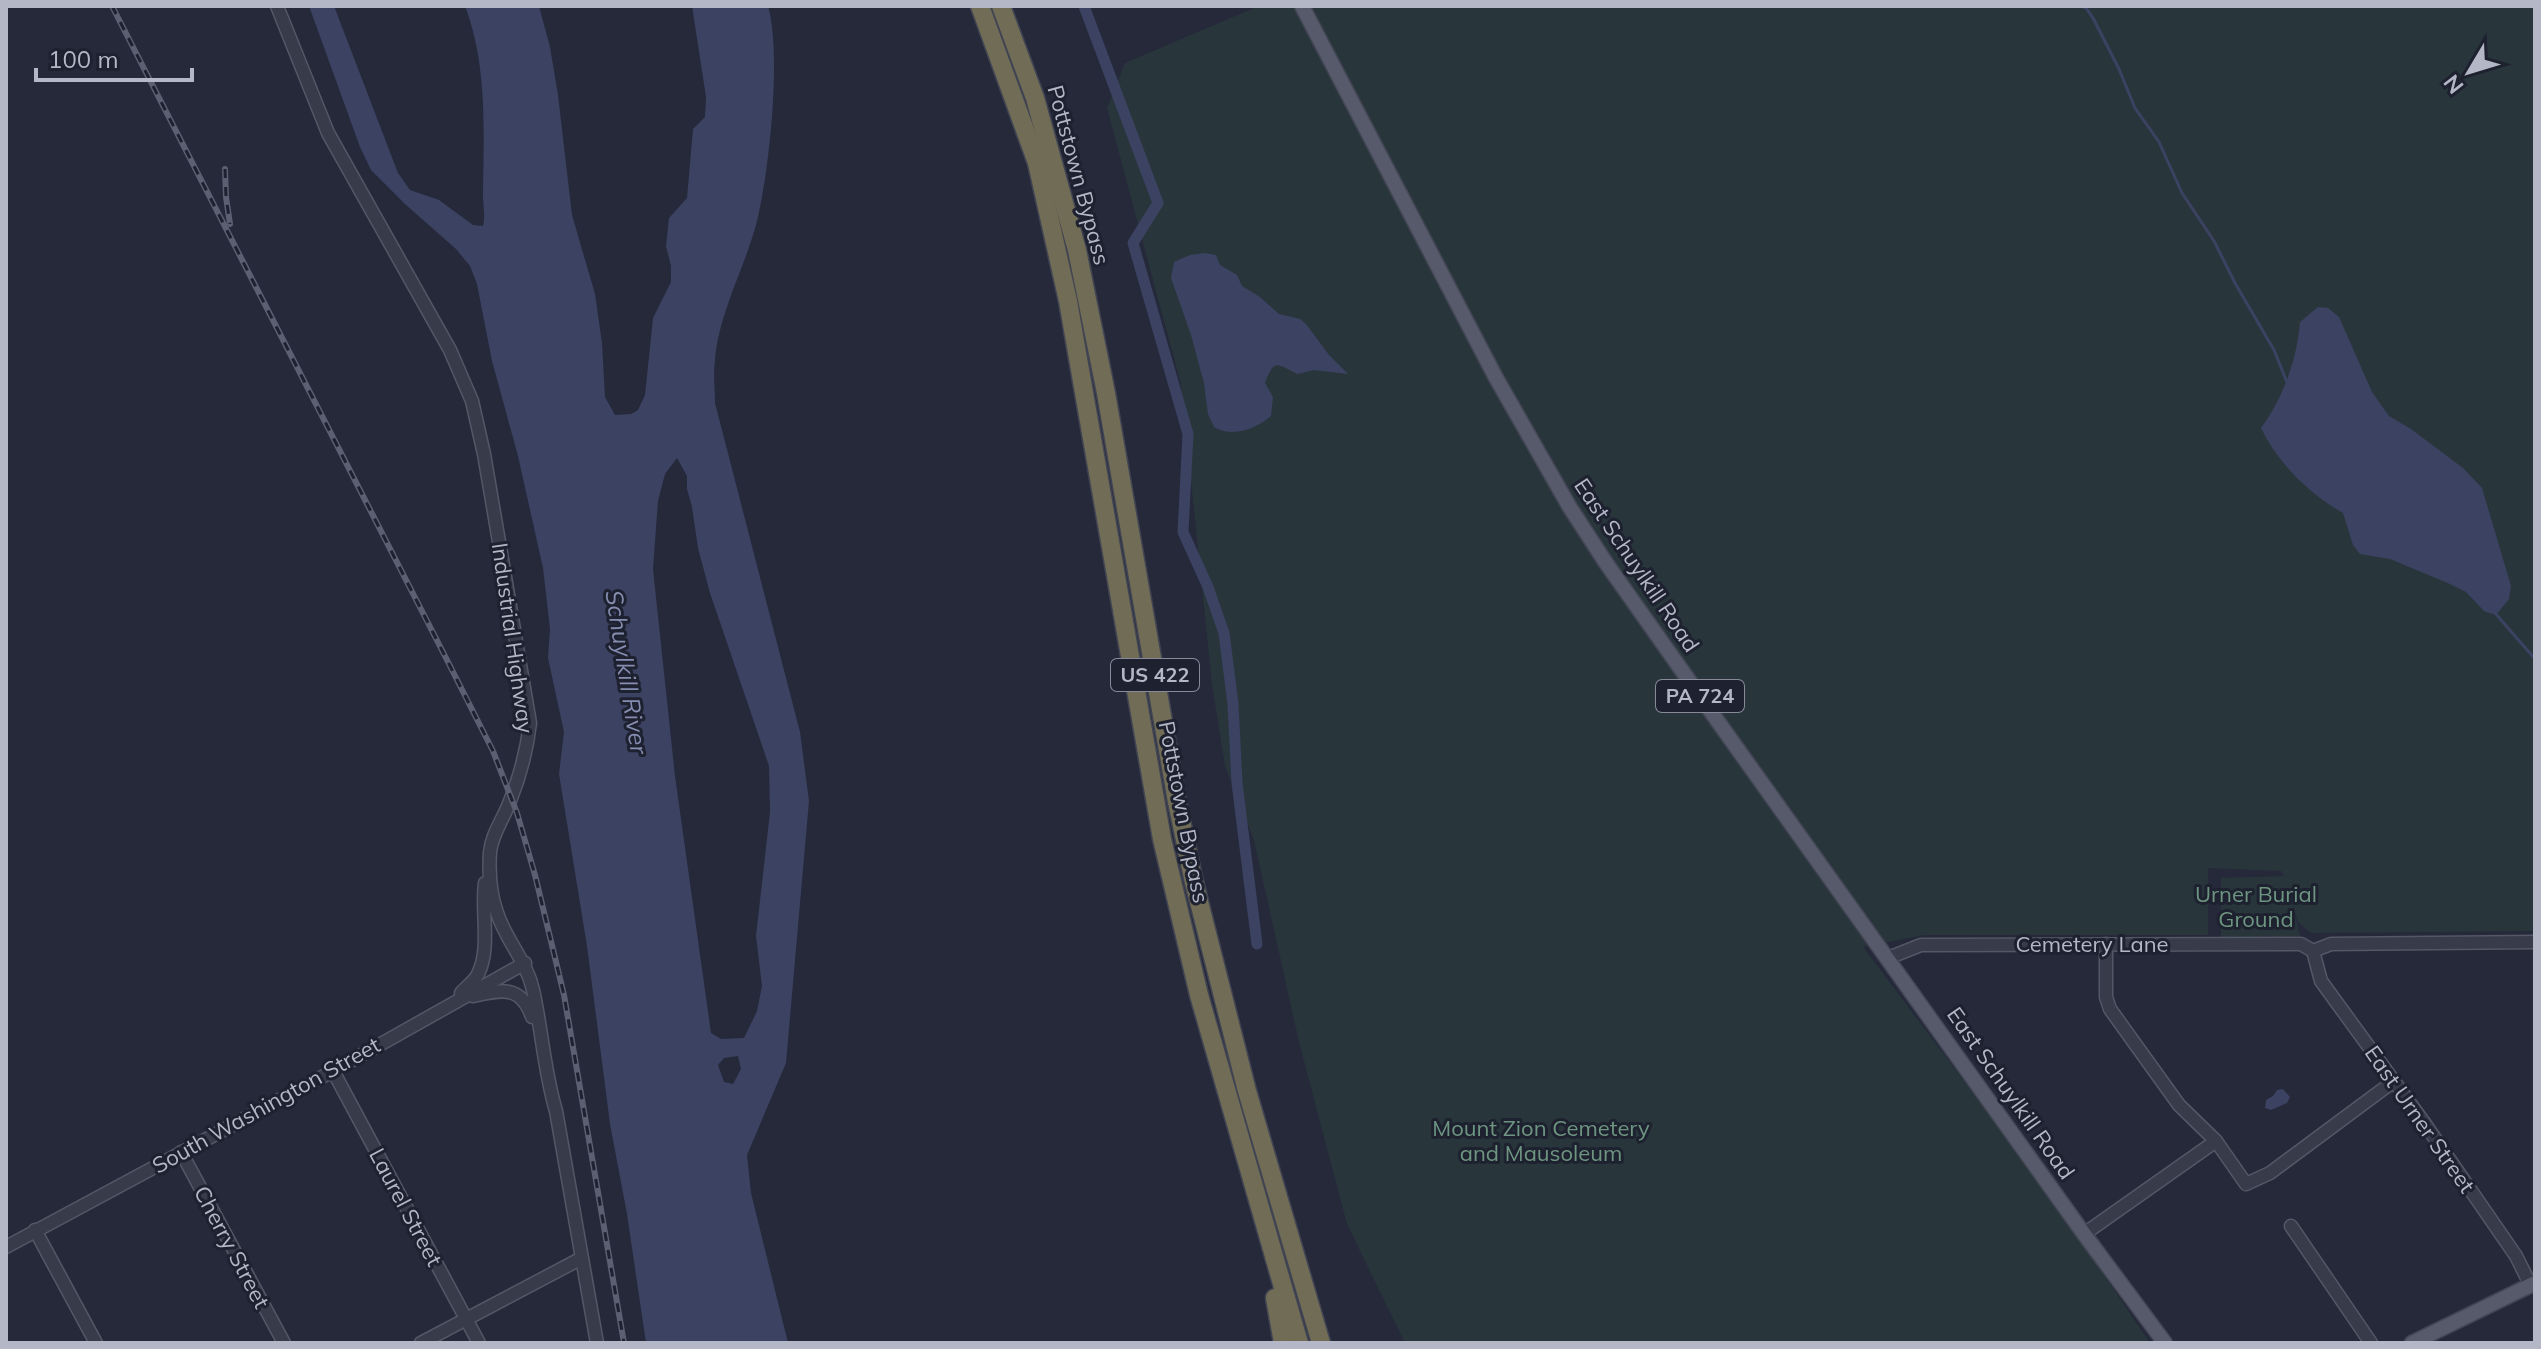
<svg xmlns="http://www.w3.org/2000/svg" width="2541" height="1349" font-family="Mulish,sans-serif">
<style>
.green{fill:#28363c}
.water{fill:#3c4262;fill-rule:evenodd}
.lines{fill:none;stroke-linecap:round;stroke-linejoin:round}
.stream{stroke:#3c4262;stroke-width:3}
.canal{stroke:#3c4262;stroke-width:11}
.minor-casing{stroke:#545765;stroke-width:15}
.major-casing{stroke:#424553;stroke-width:17}
.highway-casing{stroke:#414452;stroke-width:21}
.minor{stroke:#383c4a;stroke-width:12}
.major{stroke:#565a6a;stroke-width:14}
.highway{stroke:#706c56;stroke-width:18}
.rail-casing{stroke:#5b5f71;stroke-width:6}
.rail{stroke:#1e212f;stroke-width:3;stroke-dasharray:9;stroke-linecap:butt}
.labels{text-anchor:middle;stroke-width:6;stroke-linejoin:round;paint-order:stroke}
.shield{fill:#1e212f;stroke:#878a99;stroke-width:2}
.shield-label{font-size:20px;font-weight:bold;fill:#b4b7c6}
.street-label{font-size:22px;fill:#b4b7c6;stroke:#1e212f}
.park-label{font-size:22px;fill:#6d9580;stroke:#1e212f}
.water-label{font-size:24px;font-style:italic;fill:#858db0;stroke:#1e212f}
</style>
<rect width="100%" height="100%" fill="#25293a"/>
<path class="green" d="M1259,6H2535V931L2311,933L2298,922L2291,900L2300,936L2221,938V878L2284,876L2281,871L2208,868V935H1924L1863,947L2047,1191L2150,1343H1405L1347,1224L1299,1042L1254,840L1225,766L1212,684L1181,384L1107,108L1125,63Z"/>
<g class="water">
<path d="M309,6H334L398,173L410,190L439,200L473,225L483,226C486,213 482,202 483,189C484,128 487,64 465,6H539L550,47L558,95L572,215L595,294L602,343L605,397L615,415L631,414L638,410L645,395L653,318L671,282V266L666,246L669,218L687,198L693,129L705,117L706,97L692,6H768C782,54 769,175 756,225C744,269 719,313 715,360C713,374 715,389 715,403L800,732L809,801L786,1063L747,1155L751,1193L788,1343H646L627,1214L610,1124L587,946L559,774L564,732L548,658L550,629L543,568L518,456L492,361L477,284L470,266L456,249L405,204L371,170L360,147ZM677,458L687,476V489L692,507L698,548L710,593L769,766L770,812L756,936L762,986L757,1011L744,1038L721,1039L711,1033L675,776L653,569L658,501L665,474ZM738,1056L741,1069L733,1084L724,1082L718,1065L724,1058Z"/>
<path d="M1204,253L1216,255L1220,265L1237,275L1242,286L1260,297L1279,314L1300,319L1306,324L1329,355L1348,374L1314,370L1297,374C1276,363 1274,359 1265,383L1273,397L1271,416C1256,429 1232,438 1214,427L1208,414L1204,383L1191,335L1171,278L1174,262L1190,255Z"/>
<path d="M2318,307L2328,308L2339,317L2372,392L2389,416L2411,429L2463,468L2482,488L2511,586L2509,599L2496,615L2484,611L2466,592L2450,584L2390,559L2360,554L2353,545L2343,513C2308,493 2278,463 2261,428C2283,398 2297,360 2300,322Z"/>
<path d="M2283,1089L2290,1097L2287,1103L2271,1110L2265,1108L2266,1100L2273,1096L2277,1090Z"/>
</g>
<g class="lines">
<g class="stream">
<path d="M2081,6L2086,8L2093,18L2119,69L2135,108L2159,142L2182,193L2214,241L2235,283L2274,350L2288,385"/>
<path d="M2495,613L2535,659"/>
</g>
<path class="canal" d="M1084,6L1158,203L1133,243L1188,434L1183,532L1208,587L1224,633L1233,704L1237,783L1257,944"/>
<g class="minor-casing">
<g id="minor">
<path d="M277,6L328,133L450,350L472,401L484,454L530,723C527,750 520,776 510,801C504,818 492,833 490,852C488,882 492,908 507,935C517,954 528,968 533,990C542,1030 544,1071 556,1111L597,1343"/>
<path d="M2106,944V997L2110,1009L2179,1105L2216,1141"/>
<path d="M2313,951L2321,981L2425,1124L2516,1256L2531,1286"/>
<path d="M2313,951L2331,944L2535,942"/>
<path d="M1888,958L1921,945L2301,944L2313,951"/>
<path d="M461,993C466,987 475,981 478,974C491,948 481,912 485,883"/>
<path d="M473,996C500,990 521,984 532,1017"/>
<path d="M333,1071L479,1343"/>
<path d="M181,1152L284,1343"/>
<path d="M2291,1226L2371,1343"/>
<path d="M35,1230L96,1343"/>
<path d="M2084,1234L2216,1141L2246,1184L2270,1173L2394,1081"/>
<path d="M6,1247L333,1071L525,963"/>
<path d="M421,1343L580,1259"/>
</g>
</g>
<g class="major-casing">
<g id="major">
<path d="M1302,6L1495,376L1569,506L1606,563L1719,723L2084,1234L2165,1343"/>
<path d="M2412,1343L2535,1283"/>
</g>
</g>
<g class="highway-casing">
<g id="highway">
<path d="M980,6L1037,163L1068,301L1162,839L1199,995L1299,1343"/>
<path d="M1001,6L1035,98L1077,250L1106,393L1177,802L1193,878L1247,1091L1321,1343"/>
<path d="M1275,1298L1283,1343"/>
</g>
</g>
<use href="#minor" class="minor"/>
<use href="#major" class="major"/>
<use href="#highway" class="highway"/>
<g class="rail-casing">
<g id="rail">
<path d="M112,6L446,658L493,751L517,813L535,875L564,995L624,1343"/>
<path d="M225,169L226,197L230,224"/>
</g>
</g>
<use href="#rail" class="rail"/>
</g>
<g class="labels">
<g class="shield">
<rect x="1111" y="659" width="88" height="32" rx="6"/>
<rect x="1656" y="680" width="88" height="32" rx="6"/>
</g>
<g class="shield-label">
<text x="1155" y="682">US 422</text>
<text x="1700" y="703">PA 724</text>
</g>
<g class="street-label">
<text transform="translate(1079 175) rotate(75)" y="8">Pottstown Bypass</text>
<text transform="translate(1637 565) rotate(56)" y="8">East Schuylkill Road</text>
<text transform="translate(513 638) rotate(82)" y="8">Industrial Highway</text>
<text transform="translate(1184 812) rotate(79)" y="8">Pottstown Bypass</text>
<text x="2092" y="952">Cemetery Lane</text>
<text transform="translate(2011 1093) rotate(55)" y="8">East Schuylkill Road</text>
<text transform="translate(266 1105) rotate(-29)" y="8">South Washington Street</text>
<text transform="translate(2420 1119) rotate(55)" y="8">East Urner Street</text>
<text transform="translate(406 1207) rotate(62)" y="8">Laurel Street</text>
<text transform="translate(232 1247) rotate(62)" y="8">Cherry Street</text>
</g>
<g class="park-label">
<text x="2256" y="902">Urner Burial<tspan x="2256" dy="25">Ground</tspan></text>
<text x="1541" y="1136">Mount Zion Cemetery<tspan x="1541" dy="25">and Mausoleum</tspan></text>
</g>
<g class="water-label">
<text transform="translate(626 672) rotate(81)" y="8">Schuylkill River</text>
</g>
</g>
<rect width="2541" height="1349" fill="none" stroke="#b4b7c6" stroke-width="16"/>
<g transform="translate(2469 72) rotate(232)" stroke="#1e212f" stroke-width="6" paint-order="stroke">
<path d="M0-6L14 30L0 20L-14 30Z" fill="#b4b7c6"/>
<text y="-12" font-size="22" font-weight="bold" text-anchor="middle" fill="#b4b7c6">N</text>
</g>
<path d="M36 68v12h156v-12" fill="none" stroke="#b4b7c6" stroke-width="4"/>
<text x="48" y="68" font-size="24" fill="#b4b7c6" stroke="#1e212f" stroke-width="6" paint-order="stroke">100 m</text>
</svg>
